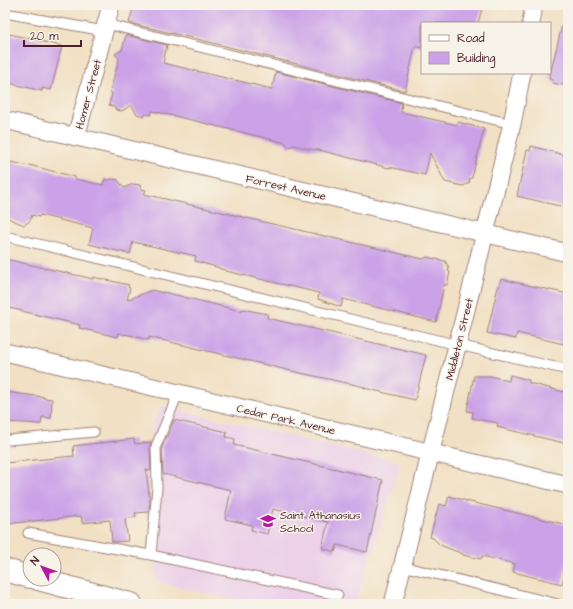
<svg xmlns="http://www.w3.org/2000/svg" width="573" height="609" font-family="'Architects Daughter',sans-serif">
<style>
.built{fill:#ecd1e9}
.building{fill:#cba1e8}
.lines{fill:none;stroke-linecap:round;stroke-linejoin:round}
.service-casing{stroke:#9e8077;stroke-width:11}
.minor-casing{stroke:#9e8077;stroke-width:19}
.tertiary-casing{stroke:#9e8077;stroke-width:24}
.service{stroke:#fff;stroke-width:9}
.minor{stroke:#fff;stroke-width:17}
.tertiary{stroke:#fff;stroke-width:22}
.labels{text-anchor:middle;stroke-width:3;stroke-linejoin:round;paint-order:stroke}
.street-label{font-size:11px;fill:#4a1f2b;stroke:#f7f3e8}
.poi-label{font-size:11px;fill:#4a1f2b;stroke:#f7f3e8;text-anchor:start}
</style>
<rect width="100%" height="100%" fill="#f7f3e8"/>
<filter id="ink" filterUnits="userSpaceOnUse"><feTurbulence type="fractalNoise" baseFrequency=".025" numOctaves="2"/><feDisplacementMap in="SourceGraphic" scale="8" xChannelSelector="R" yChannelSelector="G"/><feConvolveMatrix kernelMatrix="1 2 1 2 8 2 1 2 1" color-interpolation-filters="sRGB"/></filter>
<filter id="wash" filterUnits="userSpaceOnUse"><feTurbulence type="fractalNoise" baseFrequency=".012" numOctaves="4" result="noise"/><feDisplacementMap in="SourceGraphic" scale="16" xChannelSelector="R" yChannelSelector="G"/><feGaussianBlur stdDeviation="0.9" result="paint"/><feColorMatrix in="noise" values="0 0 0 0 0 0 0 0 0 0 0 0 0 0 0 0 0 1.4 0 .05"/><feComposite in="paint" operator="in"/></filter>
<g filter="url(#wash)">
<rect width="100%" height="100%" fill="#f1e0c3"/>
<path class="built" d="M162,406L401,462L355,604H249L156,581L152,425Z"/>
<g id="blocks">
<g class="building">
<path d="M134,5H483L478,23H422V48L415,46L405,91L201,40L129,23Z"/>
<path d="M562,25H568V86L552,83L553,80L549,79Z"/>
<path d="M5,33L62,46L51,90L42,88V91L5,82Z"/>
<path d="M126,35L167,45L163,63L272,89L276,72L402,103L401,112L457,125L458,122L484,129L472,178H470L469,183L463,186L445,182L430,153L425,175L389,167V168L319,150L309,149L293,145L288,148L286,143L179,117L152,111L151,115L146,114L144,116L137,114L131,105L122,111L116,110L114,107L109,105L112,94L110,91L119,59L115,54L122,50Z"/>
<path d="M531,146L568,156V208L517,196L527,150L530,151Z"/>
<path d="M5,162L11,163L12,162L29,166V165L75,177V179L103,185L105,179L109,180L111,179L118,180L124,188L133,184L140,185L141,189L146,190L144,194L423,259L427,257L445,261L449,267L448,271L450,272L447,285H444L436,322L343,299L341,307L318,299L319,293L226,271V270L220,269V268L195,261L196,256L133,242L130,254L89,244L93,228L40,215L39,217L32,215L30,221L24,225L5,217Z"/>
<path d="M5,259L89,278L93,279V277L129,285L128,287L130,288L127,300L152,290L163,293V292L241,311L242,309L268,314L267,318L426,355L415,400L364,388L365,387L296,372L149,337V340L125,334V335L119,333L118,337L113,336L79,328L80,325L5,307Z"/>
<path d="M501,279L568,294V345L517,333L516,339L487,333L498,287H499Z"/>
<path d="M510,375L529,380V383L568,393V444L497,427L498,423L472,418L473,412L467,411L474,376H490L509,381Z"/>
<path d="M5,392L44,397L43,398L52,399L51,418L42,417L41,424L5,422Z"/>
<path d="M174,420L227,432L226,437L235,439L234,445L383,480L367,552L337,545L335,552L322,548L328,522L273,509L267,534L251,530L252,525L225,519L231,490L163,474L162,447L165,440H166Z"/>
<path d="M134,439L135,444L151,442L150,446L151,471L146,470L150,502L149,512L135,513L136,517L125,519L128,541L112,542L110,520L82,523L81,516L5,524V463L74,456L73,446Z"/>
<path d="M449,496L467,501H466L568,525V561L562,584L513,572L515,564L482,556L481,559L463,555V554L440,545L433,538L430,537L439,504L446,506Z"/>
</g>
</g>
</g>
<g filter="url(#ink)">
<use href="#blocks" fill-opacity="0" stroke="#9e8077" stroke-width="1"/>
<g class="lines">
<g class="service-casing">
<g id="service">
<path d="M5,13L104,31"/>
<path d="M106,24L512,124"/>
<path d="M5,236L458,345L568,370"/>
<path d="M178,394L156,446L157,488L151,555L338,595"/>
<path d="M9,440L94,432"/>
<path d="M28,533L151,555"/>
<path d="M402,566L558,604"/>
</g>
</g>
<g class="minor-casing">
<g id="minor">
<path d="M531,23L534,5"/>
<path d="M5,120L568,253"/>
<path d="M76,137L111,5"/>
<path d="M5,352L568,485"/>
<path d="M393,604L512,124L522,73"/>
</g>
</g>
<g class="tertiary-casing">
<g id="tertiary">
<path d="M5,570L30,577"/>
<path d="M38,579L131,604"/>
</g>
</g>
<use href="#service" class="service"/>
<use href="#minor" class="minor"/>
<use href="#tertiary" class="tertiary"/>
</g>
</g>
<defs>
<g id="school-bare" transform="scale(1.2)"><path d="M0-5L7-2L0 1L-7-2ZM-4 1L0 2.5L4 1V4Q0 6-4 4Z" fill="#b5179e" stroke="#f7f3e8" stroke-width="2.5" paint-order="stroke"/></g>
</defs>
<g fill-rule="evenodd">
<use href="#school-bare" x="268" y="521"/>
</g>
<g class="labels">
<g class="street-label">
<text transform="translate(88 94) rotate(-75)" y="4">Homer Street</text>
<text transform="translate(286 187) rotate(13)" y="4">Forrest Avenue</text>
<text transform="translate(459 339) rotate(-76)" y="4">Middleton Street</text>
<text transform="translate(286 419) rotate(13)" y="4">Cedar Park Avenue</text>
</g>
<g class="poi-label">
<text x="280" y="519">Saint Athanasius<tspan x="280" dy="13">School</tspan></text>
</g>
</g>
<rect width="573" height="609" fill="none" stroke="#f7f3e8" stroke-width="20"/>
<rect x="421" y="22" width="130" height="52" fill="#f7f3e8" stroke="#b29e9c"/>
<rect x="429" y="35" width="20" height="6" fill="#ffffff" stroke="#b29e9c"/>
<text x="457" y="42" font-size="12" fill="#4a1f2b">Road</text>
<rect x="429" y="52" width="20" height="12" fill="#cba1e8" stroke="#b29e9c"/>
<text x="457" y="62" font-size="12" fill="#4a1f2b">Building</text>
<g transform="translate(42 567) rotate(311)"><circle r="19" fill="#f7f3e8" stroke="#b29e9c"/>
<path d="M0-3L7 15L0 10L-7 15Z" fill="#b5179e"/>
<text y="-6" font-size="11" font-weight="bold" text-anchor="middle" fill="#4a1f2b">N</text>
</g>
<path d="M24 40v6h57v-6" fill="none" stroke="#4a1f2b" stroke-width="2"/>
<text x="30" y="40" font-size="12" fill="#4a1f2b" stroke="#f7f3e8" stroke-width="3" paint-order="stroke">20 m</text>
</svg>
